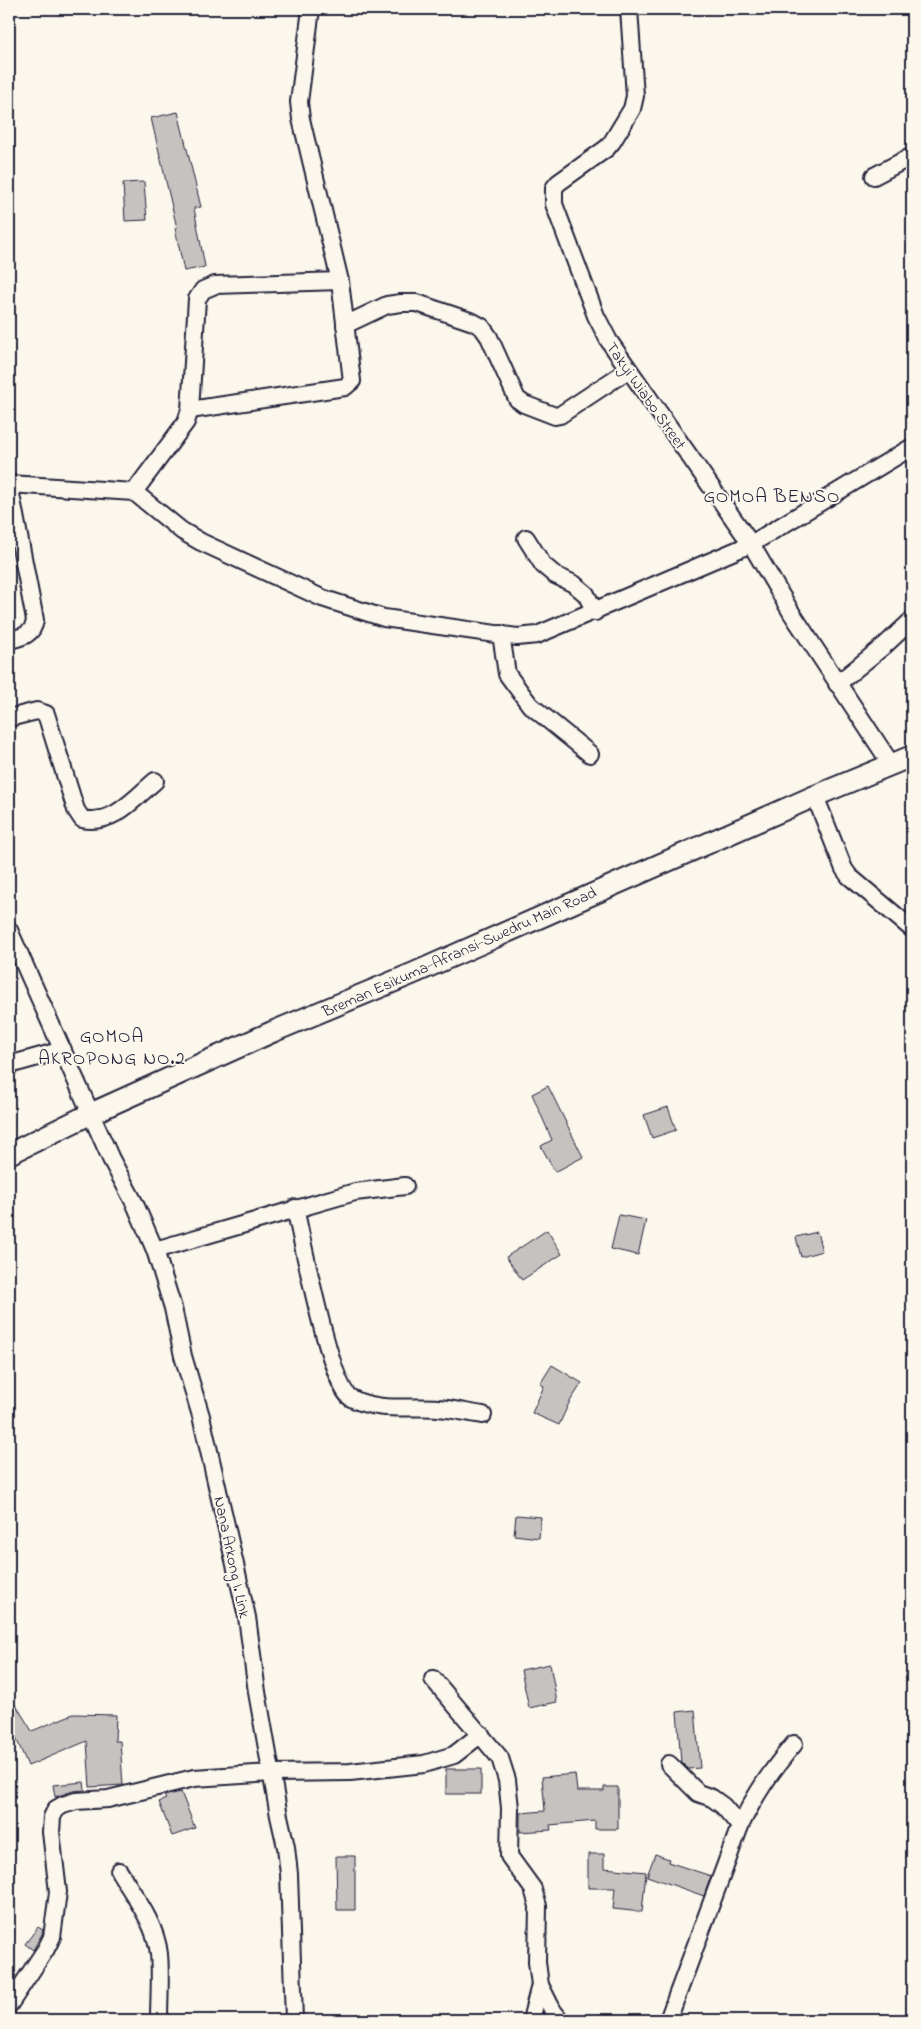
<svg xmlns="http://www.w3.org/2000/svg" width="921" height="2029" font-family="'Indie Flower',sans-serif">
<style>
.building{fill:#c6c2c0;stroke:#22223b}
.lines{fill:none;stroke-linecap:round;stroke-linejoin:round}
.minor-casing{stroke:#22223b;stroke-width:20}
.major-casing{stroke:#22223b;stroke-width:24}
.minor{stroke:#fbf7ec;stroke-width:16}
.major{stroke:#fbf7ec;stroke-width:20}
.labels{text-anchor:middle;stroke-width:4;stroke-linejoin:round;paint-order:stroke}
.street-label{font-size:16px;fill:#22223b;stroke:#fbf7ec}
.quarter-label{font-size:19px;letter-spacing:1px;fill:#22223b;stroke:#fbf7ec}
</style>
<rect width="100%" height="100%" fill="#fbf7ec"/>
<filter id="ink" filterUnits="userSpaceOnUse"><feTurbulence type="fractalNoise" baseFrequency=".02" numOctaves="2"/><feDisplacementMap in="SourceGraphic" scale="10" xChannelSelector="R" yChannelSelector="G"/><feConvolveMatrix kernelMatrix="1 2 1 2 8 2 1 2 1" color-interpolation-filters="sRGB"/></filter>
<g filter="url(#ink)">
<g class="building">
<path d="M178,112L201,207L194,208L205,267L184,271L175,228H177L151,118Z"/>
<path d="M144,182L147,220L125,221L123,183Z"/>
<path d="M548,1086L583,1157L555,1172L541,1146L552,1140L532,1094Z"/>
<path d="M668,1107L676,1130L652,1138L644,1115Z"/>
<path d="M619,1215L646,1220L638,1255L611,1249Z"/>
<path d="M547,1230L562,1254L522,1280L506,1257Z"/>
<path d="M817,1232L822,1251L801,1257L796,1237Z"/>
<path d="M552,1365L582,1383L569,1403L559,1425L532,1413L544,1386L540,1384Z"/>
<path d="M516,1515L541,1517L539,1538L514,1535Z"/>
<path d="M550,1664L557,1702L529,1708L521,1670Z"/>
<path d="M9,1694L32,1731L73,1714L116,1715L115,1741H120L123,1785L90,1787L87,1741L28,1766L13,1731L9,1733Z"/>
<path d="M695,1710L700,1768L688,1769L681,1762L677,1712Z"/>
<rect x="446" y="1769" width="35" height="25"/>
<path d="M575,1774L577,1791H604V1787H618V1829H595V1821L550,1825L551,1830L520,1832V1813L545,1811L542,1777Z"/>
<path d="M84,1782L85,1790L73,1791L55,1797L53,1785Z"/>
<path d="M181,1792L195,1828L172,1836L159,1802L166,1799L164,1796Z"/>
<path d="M588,1854H604V1868L646,1872L642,1912L613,1909L615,1888H588Z"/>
<path d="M655,1854L669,1859L668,1862L711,1876L704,1896L647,1876Z"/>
<path d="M336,1856H355V1910H337Z"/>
<path d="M38,1927L43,1930L42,1934L33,1950L25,1944Z"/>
</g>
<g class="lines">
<g class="minor-casing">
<g id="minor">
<path d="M629,9L635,96L632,109L612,142L607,148L558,183L554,188V204L596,316L609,341L751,544L791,612L891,764"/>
<path d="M874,176L912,156"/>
<path d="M345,325L387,305L401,303H417L473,322L482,327L489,337L517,399L524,404L555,416L560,415L628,370"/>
<path d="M190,410L345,387L352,381L340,281L301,119L299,102L311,9"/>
<path d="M9,484L134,492L182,531L201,542L322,598L384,618L517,637L537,635L751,544L912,447"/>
<path d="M134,492L186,422L190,410L197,299L203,290L215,285L340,281"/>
<path d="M526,538L543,565L555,575L574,584L586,594L595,612"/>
<path d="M501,634L507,674L530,705L590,754"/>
<path d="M9,640C22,637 33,635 35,620L9,484"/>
<path d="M837,684L885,645L912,620"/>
<path d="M9,718L37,711L46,714L76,810L82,819C112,826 134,799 155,781"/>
<path d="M815,796L844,869L849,876L912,929"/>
<path d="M9,930L111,1159L135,1204L155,1250L173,1308L183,1356L201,1416L247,1617L257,1692L279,1816L286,1847L289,1874L294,2020"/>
<path d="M9,1065L63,1050"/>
<path d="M295,1208C302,1238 330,1386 351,1398C377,1412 410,1406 438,1408C453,1409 468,1413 483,1415"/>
<path d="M155,1250L355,1192L405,1186"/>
<path d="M433,1679L500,1758L507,1780L510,1808L509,1856L533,1889L538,1906L537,1962L540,1985L553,2011L560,2020"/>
<path d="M669,1764L698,1793L712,1798L723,1806L740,1826"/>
<path d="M119,1871C134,1896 156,1924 159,1954C161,1976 159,1998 159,2020"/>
<path d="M9,2005L46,1949L52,1937L58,1892L51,1832L52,1817L56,1809L63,1805L76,1801L108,1799L194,1778L272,1773L350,1772L424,1764L454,1755L481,1734"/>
<path d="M531,2020L540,1985"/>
<path d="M668,2020L740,1826C756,1793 771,1771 794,1744"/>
</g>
</g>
<g class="major-casing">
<path id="major" d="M9,1154L90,1114L272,1032L414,973L815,796L912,756"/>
</g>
<use href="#minor" class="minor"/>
<use href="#major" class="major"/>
</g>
</g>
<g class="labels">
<g class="street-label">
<text transform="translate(647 395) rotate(55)" y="6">Takyi Wiabo Street</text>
<text transform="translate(459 951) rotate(-24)" y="6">Breman Esikuma-Afransi-Swedru Main Road</text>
<text transform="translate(233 1557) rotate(78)" y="6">Nana Arkong I. Link</text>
</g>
<g class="quarter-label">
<text x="772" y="502">GOMOA BENSO</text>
<text x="112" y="1042">GOMOA<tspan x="112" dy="22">AKROPONG NO.2</tspan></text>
</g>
</g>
<rect width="921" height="2029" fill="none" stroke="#fbf7ec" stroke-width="30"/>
<rect x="15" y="15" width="891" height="1999" fill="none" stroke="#22223b" stroke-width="2" filter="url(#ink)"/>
</svg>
